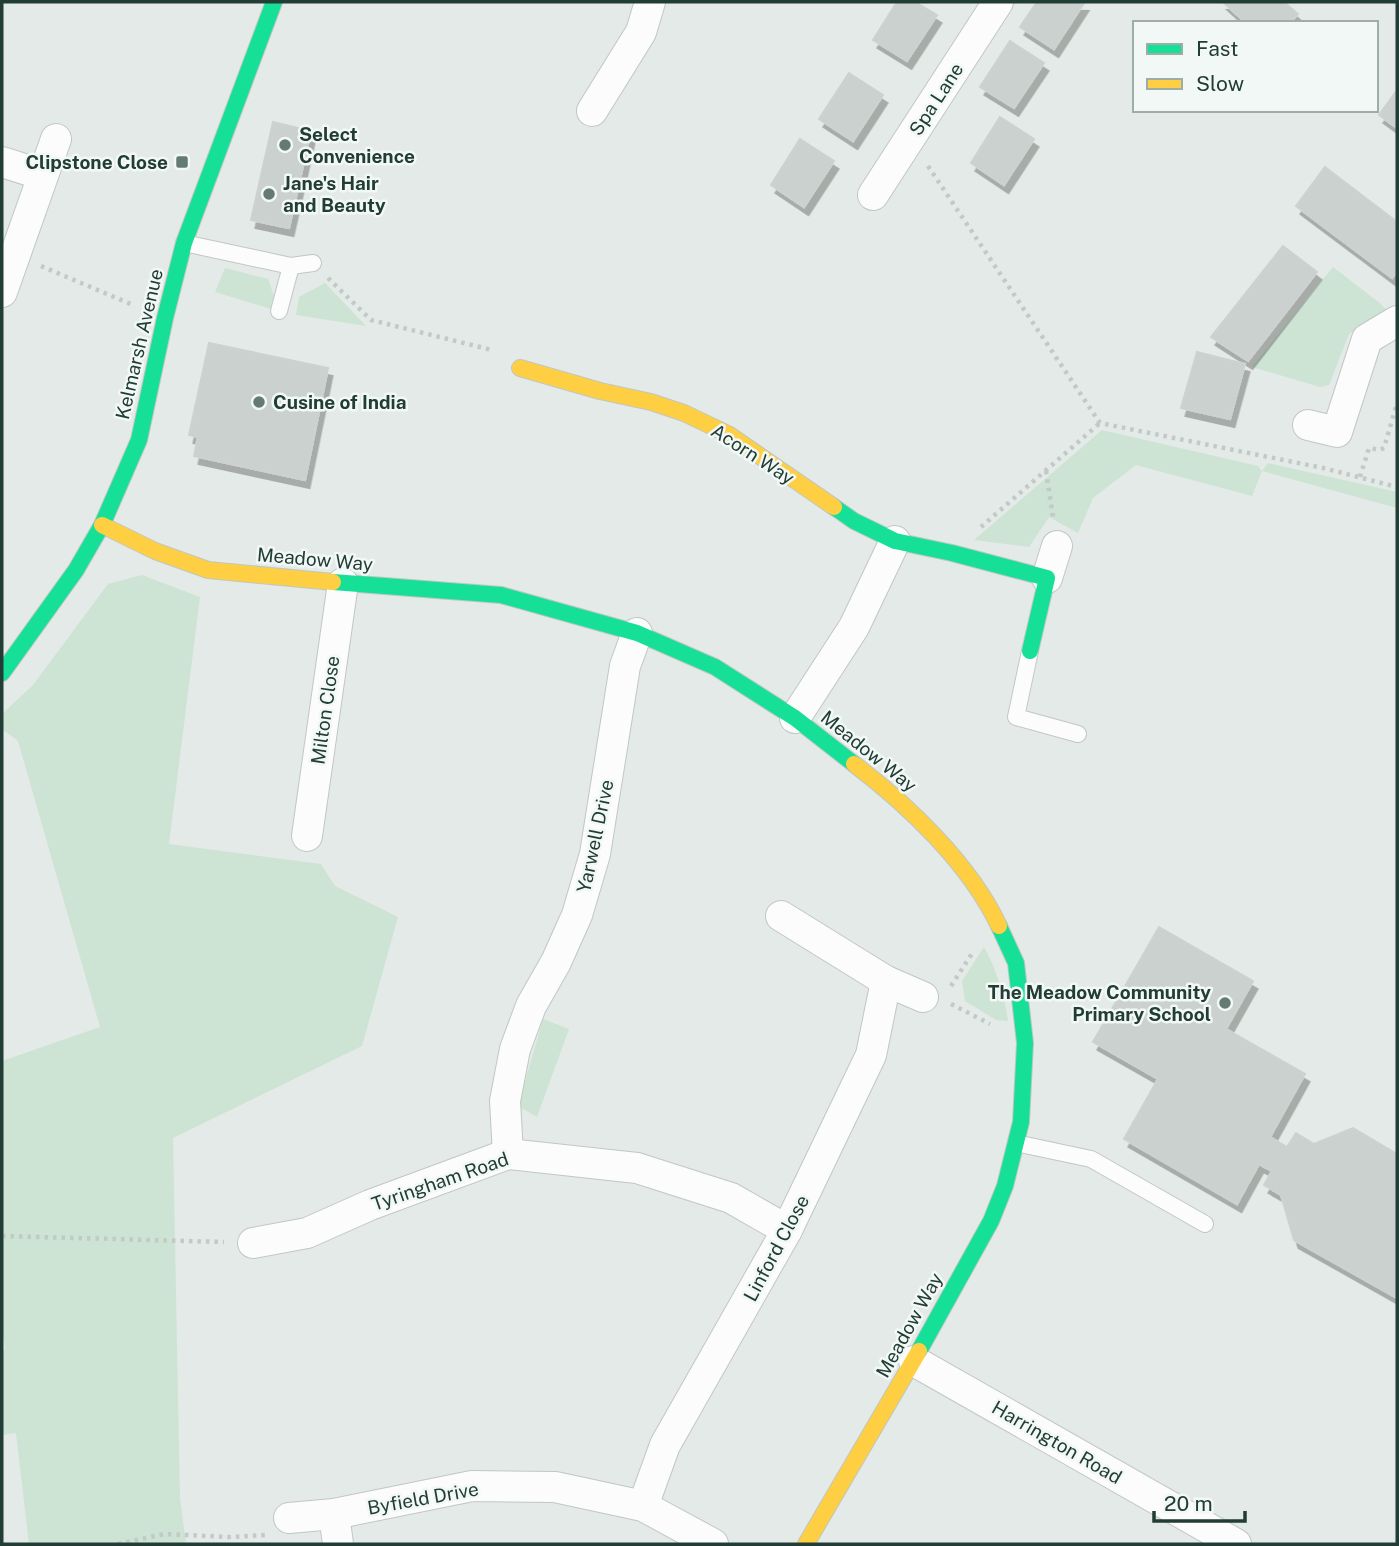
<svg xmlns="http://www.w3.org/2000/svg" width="1399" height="1546" font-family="'Public Sans',sans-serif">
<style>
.green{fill:#cde3d4}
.building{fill:#cbd1cf;stroke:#cdd2d0;stroke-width:2;filter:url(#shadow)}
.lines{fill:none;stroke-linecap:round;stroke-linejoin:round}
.lane-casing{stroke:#c1c7c4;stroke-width:18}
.street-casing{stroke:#c1c7c4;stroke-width:32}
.fast-casing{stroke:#bfc7c4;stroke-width:18}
.slow-casing{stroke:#bfc7c4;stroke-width:18}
.path{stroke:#c1cac6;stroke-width:4.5;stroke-dasharray:3.5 5;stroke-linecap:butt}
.lane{stroke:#fbfcfb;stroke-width:16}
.street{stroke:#fbfcfb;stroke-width:30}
.fast{stroke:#16e098;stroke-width:16}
.slow{stroke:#ffcf43;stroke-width:16}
.poi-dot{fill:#667a74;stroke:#f2f8f5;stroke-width:2.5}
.labels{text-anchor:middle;stroke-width:5;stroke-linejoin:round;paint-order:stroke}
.street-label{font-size:19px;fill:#223d36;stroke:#f2f8f5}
.poi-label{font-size:19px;font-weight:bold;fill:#223d36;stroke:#f2f8f5;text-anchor:start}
</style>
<defs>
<filter id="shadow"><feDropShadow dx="4.5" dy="8" stdDeviation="0" flood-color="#0004"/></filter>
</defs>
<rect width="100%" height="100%" fill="#e4eae7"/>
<g class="green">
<path d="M1333,267L1381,304L1388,312L1349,334L1329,385L1320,387L1252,367Z"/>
<path d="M225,268L268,279L274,296L271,309L215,292Z"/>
<path d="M325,283L366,326L296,315L299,297Z"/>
<path d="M1102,430L1258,466L1262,471L1268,463L1397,492V508L1262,471L1252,496L1136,465L1093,498L1078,533L1049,517L1029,547L974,540Z"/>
<path d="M142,575L200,597L169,844L321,864L335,886L398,917L362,1046L173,1138L180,1498L186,1544H29L16,1433L2,1435V1351L5,1349L2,1328V1061L100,1027L18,741L2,729V714L33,685L108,584Z"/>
<path d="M984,947C997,971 1004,994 1008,1021L996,1020L965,1001L962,981Z"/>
<path d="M543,1019L569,1029L537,1117L518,1106Z"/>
</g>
<g class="building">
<path d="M897,2H915L937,15L907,61L873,40Z"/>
<path d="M1037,2L1084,3L1054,49L1020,27Z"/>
<path d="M1223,2H1284L1298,14L1290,23H1246Z"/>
<path d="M1010,41L1044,63L1014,108L980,87Z"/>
<path d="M849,73L883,95L853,141L819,119Z"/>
<path d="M1397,90V128L1379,115Z"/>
<path d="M1000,117L1034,139L1004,185L971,163Z"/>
<path d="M273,122L311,131L289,228L251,220Z"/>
<path d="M800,139L834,161L804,207L771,185Z"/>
<path d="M1325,167L1397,222V272L1392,278L1296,206Z"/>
<path d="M1283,246L1317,272L1248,361L1211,337Z"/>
<path d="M209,343L328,368L305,480L194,456L198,437L189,435Z"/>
<path d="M1197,352L1245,364L1230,419L1181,408Z"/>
<path d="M1159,927L1253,981L1226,1029L1305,1074L1270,1137L1287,1147L1296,1133L1314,1144L1353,1128L1397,1154V1298L1294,1240L1281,1195L1264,1185L1272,1171L1259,1164L1237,1204L1124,1139L1158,1079L1093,1042Z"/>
</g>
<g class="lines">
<g class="lane-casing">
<g id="lane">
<path d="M184,243L291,266L313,263"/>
<path d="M279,311L291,266"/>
<path d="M1030,651L1016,717L1078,734"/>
<path d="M1016,1143L1091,1159L1205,1224"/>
</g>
</g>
<g class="street-casing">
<g id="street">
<path d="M592,111L641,32L650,2"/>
<path d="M2,162L43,175"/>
<path d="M873,195L998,2"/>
<path d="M2,292L56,139"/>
<path d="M1308,425L1337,432L1367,339L1397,321"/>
<path d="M1047,578L1057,546"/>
<path d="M795,718L854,627L895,541"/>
<path d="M307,836L343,583"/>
<path d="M781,916L886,981L923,997"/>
<path d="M508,1154L505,1101L515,1049L531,1006L556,962L577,915L595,854L625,666L637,633"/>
<path d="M253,1243L307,1233L370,1205L508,1154L637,1168L731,1198L787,1230"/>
<path d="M914,1361L1236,1544"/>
<path d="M643,1506L665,1445L787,1230L871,1055L886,981"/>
<path d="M334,1514L338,1544"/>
<path d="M289,1518L334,1514L472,1486L555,1487L643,1506L713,1544"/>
</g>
</g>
<g class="fast-casing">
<g id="fast">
<path d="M834,507L854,521L895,541L952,553L1047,578L1030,651"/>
<path d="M333,582L501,595L637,633L715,667L795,718L854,764"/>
<path d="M2,673L76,570L102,525L139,440L165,318L184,243L274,2"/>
<path d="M919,1351L991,1221L1005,1186L1021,1122L1025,1043L1016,963L999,926"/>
</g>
</g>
<g class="slow-casing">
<g id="slow">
<path d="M520,368L600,391L651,402L684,413L728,434L834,507"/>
<path d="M102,525L155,551L208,570L333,582"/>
<path d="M854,764C908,805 970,864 999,926"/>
<path d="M806,1544L919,1351"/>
</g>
</g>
<g class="path">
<path d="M928,166L1100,423L1323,468L1397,487"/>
<path d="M41,266L133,305"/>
<path d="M328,278L371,320L492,350"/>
<path d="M1046,471L1053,517"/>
<path d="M1360,477L1369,448L1380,450L1384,448L1397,403"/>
<path d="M981,527L1100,423"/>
<path d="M951,986L973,952"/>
<path d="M951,1004L990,1024"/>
<path d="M2,1236L224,1242"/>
<path d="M118,1544L164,1534L230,1537L267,1535"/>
</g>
<use href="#lane" class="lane"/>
<use href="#street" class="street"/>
<use href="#fast" class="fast"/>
<use href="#slow" class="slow"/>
</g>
<g class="poi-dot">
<circle cx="285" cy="145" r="7"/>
<rect x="175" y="155" width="14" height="14" rx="3.5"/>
<circle cx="269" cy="194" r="7"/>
<circle cx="259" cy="402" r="7"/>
<circle cx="1225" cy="1003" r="7"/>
</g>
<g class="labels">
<g class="street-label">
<text transform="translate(936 99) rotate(-57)" y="7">Spa Lane</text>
<text transform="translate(139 344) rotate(-77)" y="7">Kelmarsh Avenue</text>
<text transform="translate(753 454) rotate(33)" y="7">Acorn Way</text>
<text transform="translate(315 559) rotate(5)" y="7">Meadow Way</text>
<text transform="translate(325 710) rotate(-82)" y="7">Milton Close</text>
<text transform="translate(869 751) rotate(39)" y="7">Meadow Way</text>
<text transform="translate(595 836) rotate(-78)" y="7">Yarwell Drive</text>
<text transform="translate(440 1181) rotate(-19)" y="7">Tyringham Road</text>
<text transform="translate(776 1248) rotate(-62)" y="7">Linford Close</text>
<text transform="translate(909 1325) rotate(-61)" y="7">Meadow Way</text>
<text transform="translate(1057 1442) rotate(30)" y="7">Harrington Road</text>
<text transform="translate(423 1498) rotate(-10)" y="7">Byfield Drive</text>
</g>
<g class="poi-label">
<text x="299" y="141">Select<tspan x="299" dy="22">Convenience</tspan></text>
<text x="168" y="169" text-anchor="end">Clipstone Close</text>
<text x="283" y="190">Jane's Hair<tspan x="283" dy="22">and Beauty</tspan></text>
<text x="273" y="409">Cusine of India</text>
<text x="1211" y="999" text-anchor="end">The Meadow Community<tspan x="1211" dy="22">Primary School</tspan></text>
</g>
</g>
<rect width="1399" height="1546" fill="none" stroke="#223d36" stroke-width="7"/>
<rect x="1133" y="21" width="245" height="91" fill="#f2f8f5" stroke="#9fada9" stroke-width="2"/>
<rect x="1147" y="44" width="35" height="10" fill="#16e098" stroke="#9fada9" stroke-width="2"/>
<text x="1196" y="56" font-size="21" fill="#223d36">Fast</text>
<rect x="1147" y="79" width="35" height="10" fill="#ffcf43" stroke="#9fada9" stroke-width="2"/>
<text x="1196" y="91" font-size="21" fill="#223d36">Slow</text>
<path d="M1154 1511v10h91v-10" fill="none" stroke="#223d36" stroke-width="3.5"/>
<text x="1164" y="1511" font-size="21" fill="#223d36" stroke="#f2f8f5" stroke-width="5" paint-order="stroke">20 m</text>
</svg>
